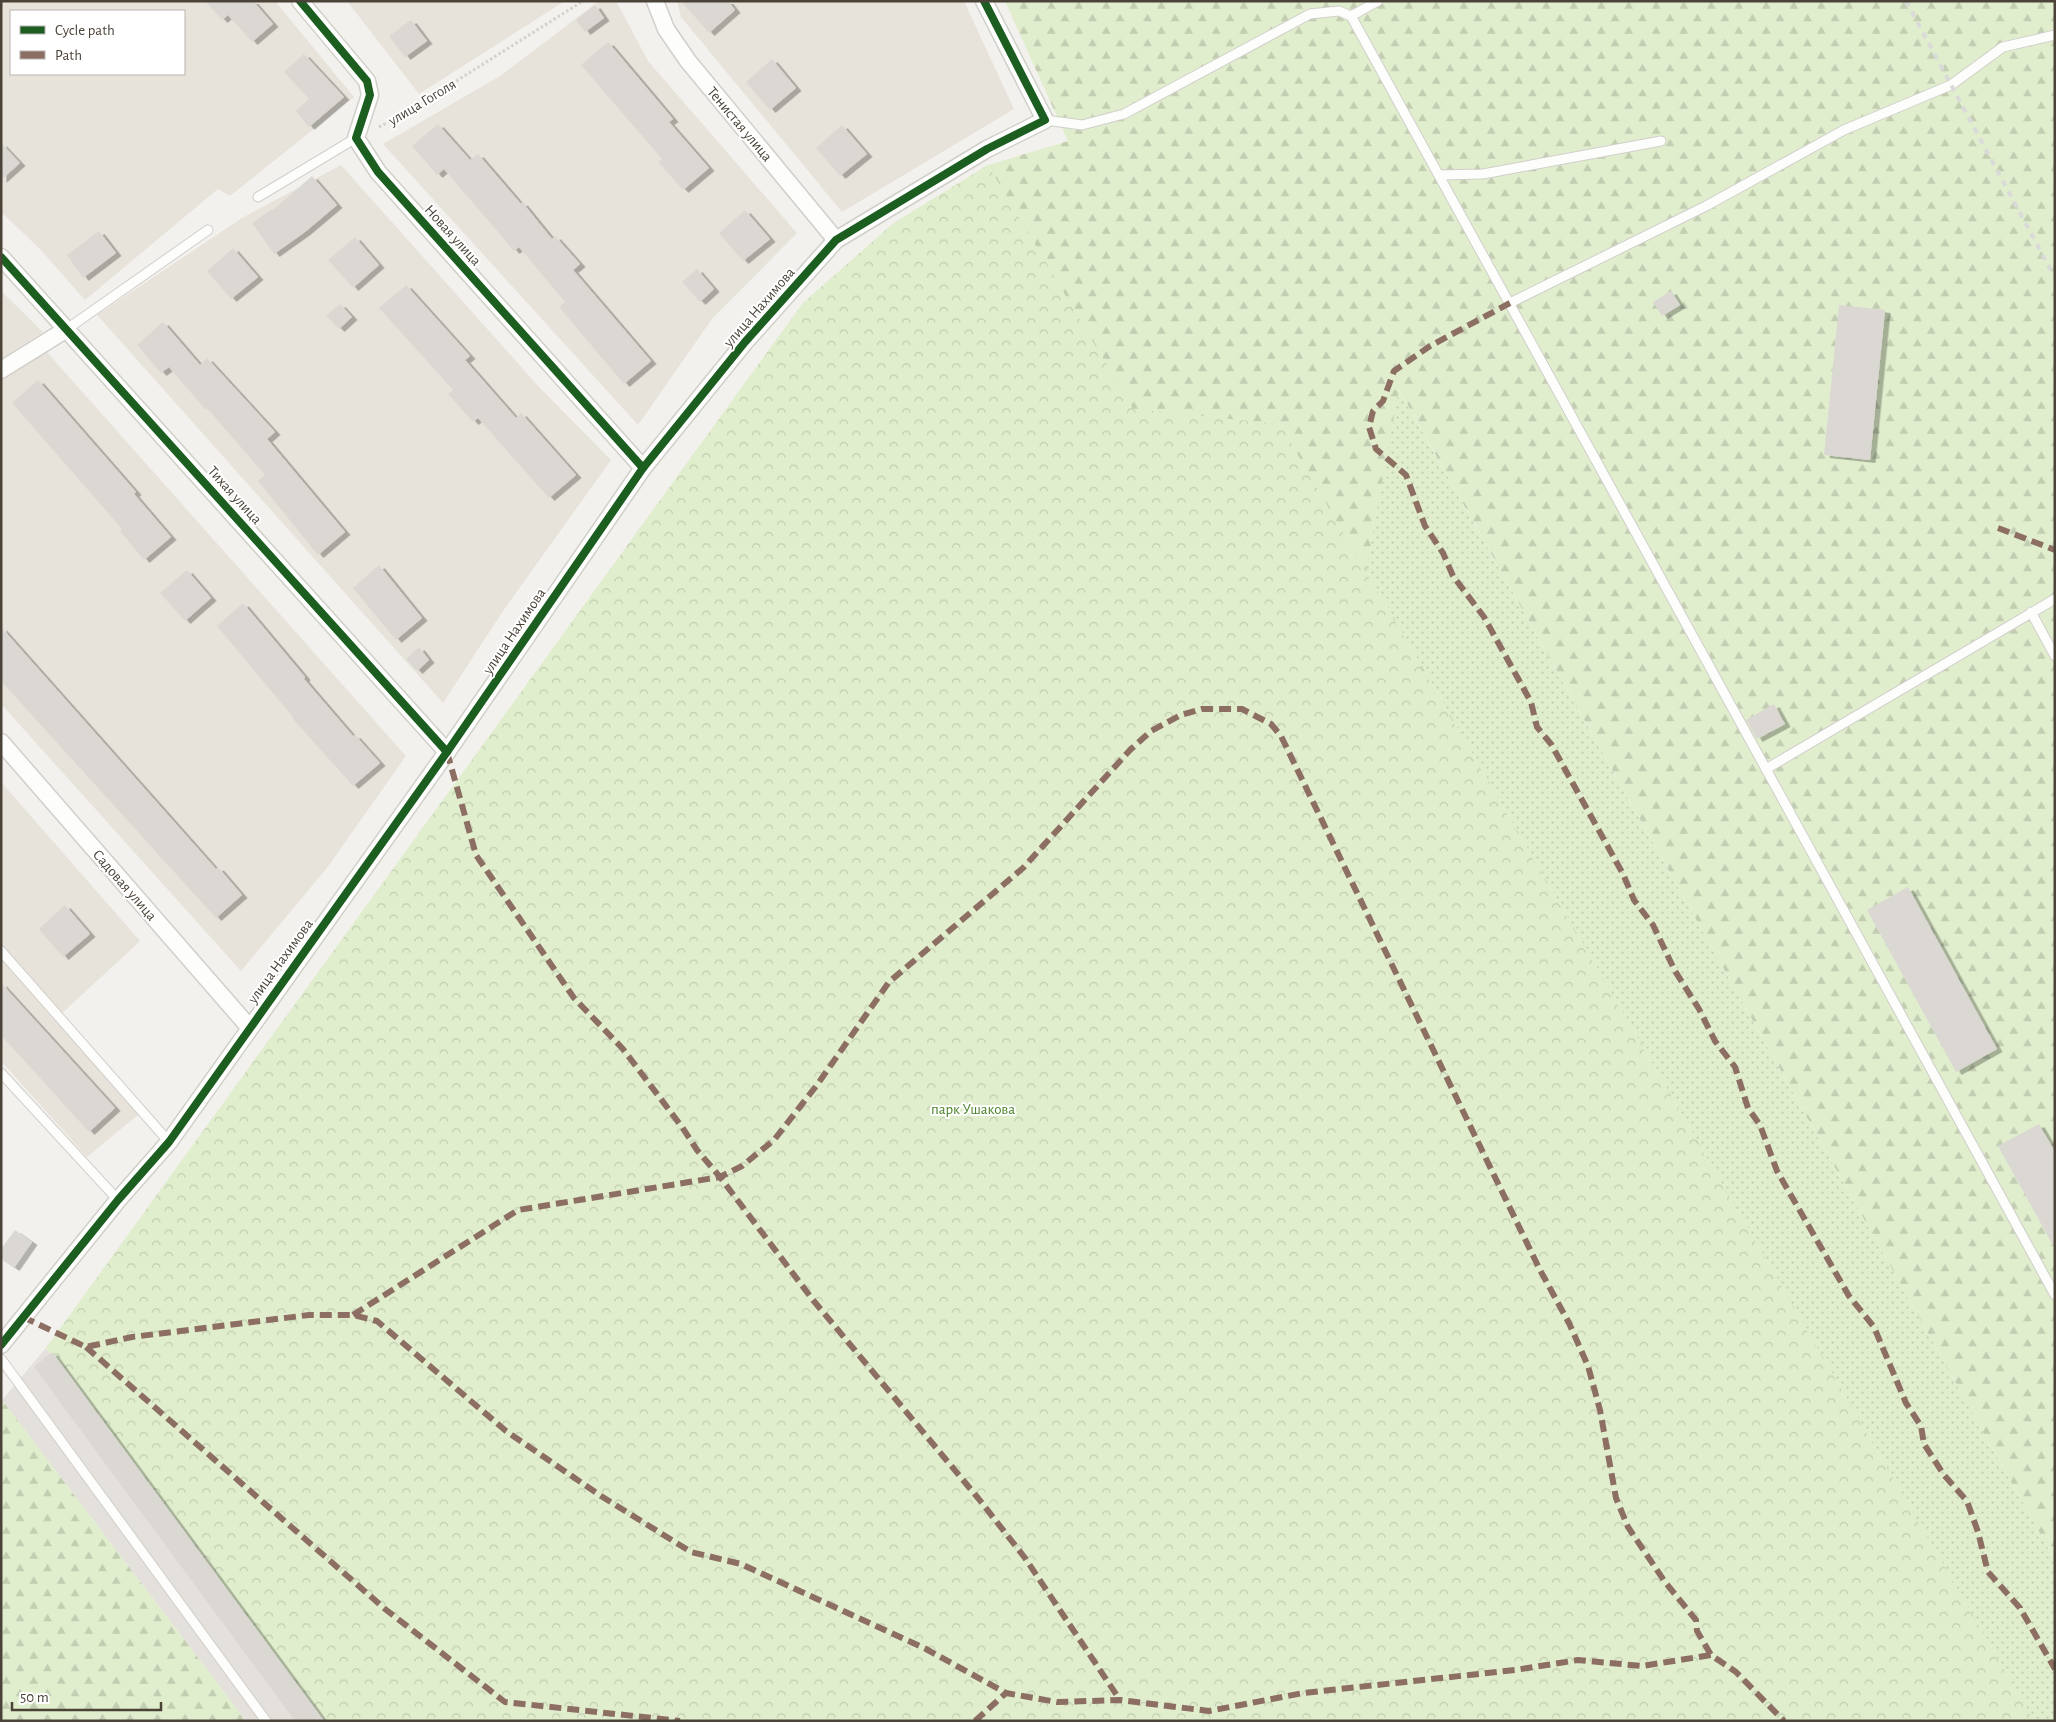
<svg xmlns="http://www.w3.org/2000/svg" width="2056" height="1722" font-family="'Alegreya Sans',sans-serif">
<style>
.residential{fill:#e7e3da;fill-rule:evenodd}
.industrial{fill:#e4e0db}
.grass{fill:url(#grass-dots)}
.forest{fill:url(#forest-firs)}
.park{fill:url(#park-crowns)}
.building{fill:#dbd8d4;filter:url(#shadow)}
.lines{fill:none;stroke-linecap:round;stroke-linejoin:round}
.lane-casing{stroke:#d1cfca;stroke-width:11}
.street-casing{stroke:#d1cfca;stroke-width:19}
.path{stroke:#d3d1cb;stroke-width:3;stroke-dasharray:2.5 2.5;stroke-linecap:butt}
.lane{stroke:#fdfdfc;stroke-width:9}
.street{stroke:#fdfdfc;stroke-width:16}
.rail{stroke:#dadad9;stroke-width:4;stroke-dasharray:6 6;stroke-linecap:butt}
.quiet{stroke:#8d6e63;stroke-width:6;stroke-dasharray:12 6;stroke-linecap:butt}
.cycleway-casing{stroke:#fff;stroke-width:11}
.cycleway{stroke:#1b5e20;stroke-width:8}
.labels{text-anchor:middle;stroke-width:4;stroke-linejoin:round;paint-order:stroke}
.street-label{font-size:15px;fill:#4b4338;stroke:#fff}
.park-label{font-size:15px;fill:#488127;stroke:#fff}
</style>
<defs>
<pattern id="grass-dots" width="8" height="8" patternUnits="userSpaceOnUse" patternTransform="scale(1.25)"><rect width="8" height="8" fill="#e0eecd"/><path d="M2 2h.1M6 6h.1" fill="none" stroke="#c2cdb1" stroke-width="1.8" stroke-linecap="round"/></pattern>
<pattern id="forest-firs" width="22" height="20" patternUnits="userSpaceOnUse" patternTransform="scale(1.25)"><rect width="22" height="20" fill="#e0eecd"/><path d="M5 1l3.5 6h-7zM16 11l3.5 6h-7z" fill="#c2cdb1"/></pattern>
<pattern id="park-crowns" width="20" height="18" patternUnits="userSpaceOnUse" patternTransform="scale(1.25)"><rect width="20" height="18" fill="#e0eecd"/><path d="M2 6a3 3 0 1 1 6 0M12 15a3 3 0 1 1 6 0" fill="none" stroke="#c2cdb1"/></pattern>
<filter id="shadow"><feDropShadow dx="5.5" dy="3" stdDeviation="0" flood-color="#0004"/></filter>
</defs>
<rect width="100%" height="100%" fill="#f3f1ed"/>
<g class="residential">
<path d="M1,1H275L354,97L230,196L218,189L85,300L40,249L1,212ZM11,11H184V74H11Z"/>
<path d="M347,1H565L419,94Z"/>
<path d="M599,1H616L648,61L797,233L712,319L638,425L383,144L500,76Z"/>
<path d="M677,1H964L1014,109L842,212L681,17Z"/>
<path d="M341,165L540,388L611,460L503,611L443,703L97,315L242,218Z"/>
<path d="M1,291L43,332L1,359Z"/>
<path d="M46,351L406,756L327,868L241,971L1,704V379Z"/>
<path d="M1,782L140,941L61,1014L145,1109L87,1157L1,1061Z"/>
</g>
<path class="industrial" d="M46,1348L310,1721H246L2,1400Z"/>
<path class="grass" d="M1398,388L2055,1560V1721H2034L1366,570Z"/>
<g class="forest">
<path d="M1005,1H2055V1560L1399,389L1366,570L2034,1721L46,1348L803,303L894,223L988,165L1068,141Z"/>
<path d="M2,1400L246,1721H1Z"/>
</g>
<path class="park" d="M988,165L1133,409L1280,424L2034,1721H310L46,1348L803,303L894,223Z"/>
<g class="building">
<path d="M205,1H253L273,24L252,42L228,15L222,20Z"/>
<path d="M681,1H728L735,10L709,33Z"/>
<path d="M595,5L604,18L585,32L576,20Z"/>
<path d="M411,20L427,41L405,57L389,36Z"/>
<path d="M608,42L673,119L669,122L709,168L683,190L658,162L662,159L581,65Z"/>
<path d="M304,54L344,97L309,127L296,111L309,99L284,72Z"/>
<path d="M772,59L796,88L770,110L746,82Z"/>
<path d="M438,124L470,160L478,154L521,204L522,202L552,239L555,236L580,264L573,270L651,361L624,384L559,307L565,302L519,247L514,251L444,169L437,175L412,146Z"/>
<path d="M842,125L867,154L840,176L816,148Z"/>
<path d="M1,143L20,163L1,180Z"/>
<path d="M312,176L337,205L305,232L274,254L252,223L272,209L273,210Z"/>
<path d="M745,210L770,239L743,261L719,233Z"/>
<path d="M99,231L116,253L83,278L67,255Z"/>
<path d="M355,237L379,265L353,288L328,260Z"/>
<path d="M233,248L258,277L231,299L207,271Z"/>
<path d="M697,269L714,289L700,302L682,282Z"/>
<path d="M406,285L470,356L465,360L516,418L521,413L576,475L549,498L478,418L473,422L448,394L453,390L379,308Z"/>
<path d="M1671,291L1680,305L1662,316L1653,302Z"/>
<path d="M340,304L352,317L339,329L326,316Z"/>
<path d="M1839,305L1885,310L1870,460L1824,455Z"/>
<path d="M163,322L200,365L207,358L275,432L267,439L345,532L318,555L258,481L265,475L207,408L205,409L169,367L161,373L137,345Z"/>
<path d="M38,380L136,492L134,494L171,537L144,560L120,531L122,529L12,403Z"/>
<path d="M379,565L422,618L396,640L353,588Z"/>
<path d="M187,570L211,598L185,621L160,593Z"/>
<path d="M243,603L305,677L304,679L353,736L355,735L380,763L353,786L292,718L293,717L217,626Z"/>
<path d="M1,627L216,869L218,867L242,895L216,918L1,681Z"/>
<path d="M419,647L429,660L417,671L406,659Z"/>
<path d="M1774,704L1785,724L1757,739L1746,720Z"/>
<path d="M1908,887L1997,1049L1956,1072L1867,910Z"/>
<path d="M65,905L90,934L63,957L39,929Z"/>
<path d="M1,983L115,1108L89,1132L1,1035Z"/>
<path d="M2039,1124L2055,1152V1249L1998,1146Z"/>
<path d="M15,1230L32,1242L14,1268L1,1259V1249Z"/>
<path d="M52,1352L324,1721H295L34,1367Z"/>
</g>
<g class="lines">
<g class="lane-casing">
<g id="lane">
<path d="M1351,16L1378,1"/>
<path d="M1045,120L1082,125L1124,114L1310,14L1339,11L1351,16L1766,769L2055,599"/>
<path d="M1439,175L1483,174L1661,141"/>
<path d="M258,197L356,138"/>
<path d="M1510,303L1706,206L1844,130L1951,85L2003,47L2055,35"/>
<path d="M67,329L208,230"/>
<path d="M2031,612L2055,656"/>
<path d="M1766,769L2055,1295"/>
<path d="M1,951L169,1142"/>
<path d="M1,1073L118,1200"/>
<path d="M1,1359L266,1721"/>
</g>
</g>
<g class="street-casing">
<g id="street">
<path d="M300,1L367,81L370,95L356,138L378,172L643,468"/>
<path d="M655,1L666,29L688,61L836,240"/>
<path d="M1,257L447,752"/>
<path d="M1,370L67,329"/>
<path d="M1,742L249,1027"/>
<path d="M1,1345L118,1200L169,1142L447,752L643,468L745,342L836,240L987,149L1045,120L984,1"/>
</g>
</g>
<path class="path" d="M379,127L404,114L583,1"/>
<use href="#lane" class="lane"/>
<use href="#street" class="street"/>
<path class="rail" d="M1906,1L2055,278"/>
<g class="quiet">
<path d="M1510,303L1430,346L1394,371L1383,401L1373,411L1369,427L1376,449L1406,475L1425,526L1443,553L1453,576L1484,617L1531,702L1537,727L1551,744L1623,874L1634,900L1653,925L1675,971L1699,1009L1715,1041L1735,1067L1748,1108L1760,1125L1777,1171L1849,1296L1874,1327L1906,1403L1921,1426L1924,1444L1944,1475L1967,1501L1978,1532L1988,1572L2020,1608L2055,1669"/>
<path d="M1998,528L2055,550"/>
<path d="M447,752L476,855L574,998L623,1049L682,1127L697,1150L720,1177L813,1300L978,1498L1025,1558L1120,1700"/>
<path d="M353,1315L518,1210L720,1177L742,1166L774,1140L817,1085L889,982L1023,868L1130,750L1151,731L1181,715L1202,709H1242L1271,724L1281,736L1540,1270L1569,1323L1588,1366L1600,1410L1616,1498L1628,1527L1665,1582L1696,1620L1697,1631L1711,1655L1736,1672L1784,1721"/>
<path d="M23,1317L86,1347L132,1337L309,1315H353L377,1321L506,1431L601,1496L691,1552L741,1564L926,1649L1006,1693L1057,1702L1120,1700L1209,1711L1303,1693L1515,1670L1578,1660L1642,1666L1711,1655"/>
<path d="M86,1347L385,1609L505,1702L680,1721"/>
<path d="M975,1721L1006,1693"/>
</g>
<g class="cycleway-casing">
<g id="cycleway">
<path d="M300,1L367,81L370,95L356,138L378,172L643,468"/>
<path d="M1,257L447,752"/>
<path d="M1,1345L118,1200L169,1142L447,752L643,468L745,342L836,240L987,149L1045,120L984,1"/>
</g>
</g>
<use href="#cycleway" class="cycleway"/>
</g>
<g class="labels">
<g class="street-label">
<text transform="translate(422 102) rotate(-31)" y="5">улица Гоголя</text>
<text transform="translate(740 124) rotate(50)" y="5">Тенистая улица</text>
<text transform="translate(453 235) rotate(48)" y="5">Новая улица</text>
<text transform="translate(759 307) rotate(-49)" y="5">улица Нахимова</text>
<text transform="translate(235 495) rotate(48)" y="5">Тихая улица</text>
<text transform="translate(514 631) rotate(-56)" y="5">улица Нахимова</text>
<text transform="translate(125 885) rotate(49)" y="5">Садовая улица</text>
<text transform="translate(280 961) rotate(-54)" y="5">улица Нахимова</text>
</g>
<g class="park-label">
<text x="973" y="1114">парк Ушакова</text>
</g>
</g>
<rect width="2056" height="1722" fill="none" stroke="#4b4338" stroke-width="5"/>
<rect x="10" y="10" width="175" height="65" fill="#ffffff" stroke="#b7b4af"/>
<rect x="20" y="26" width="25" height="8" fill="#1b5e20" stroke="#b7b4af"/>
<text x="55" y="35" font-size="15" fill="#4b4338">Cycle path</text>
<rect x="20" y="51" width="25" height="8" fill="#8d6e63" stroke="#b7b4af"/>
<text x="55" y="60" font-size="15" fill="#4b4338">Path</text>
<path d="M12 1702v8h149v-8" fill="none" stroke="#4b4338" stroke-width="2.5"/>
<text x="20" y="1702" font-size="15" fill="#4b4338" stroke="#ffffff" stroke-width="4" paint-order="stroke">50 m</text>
</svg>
